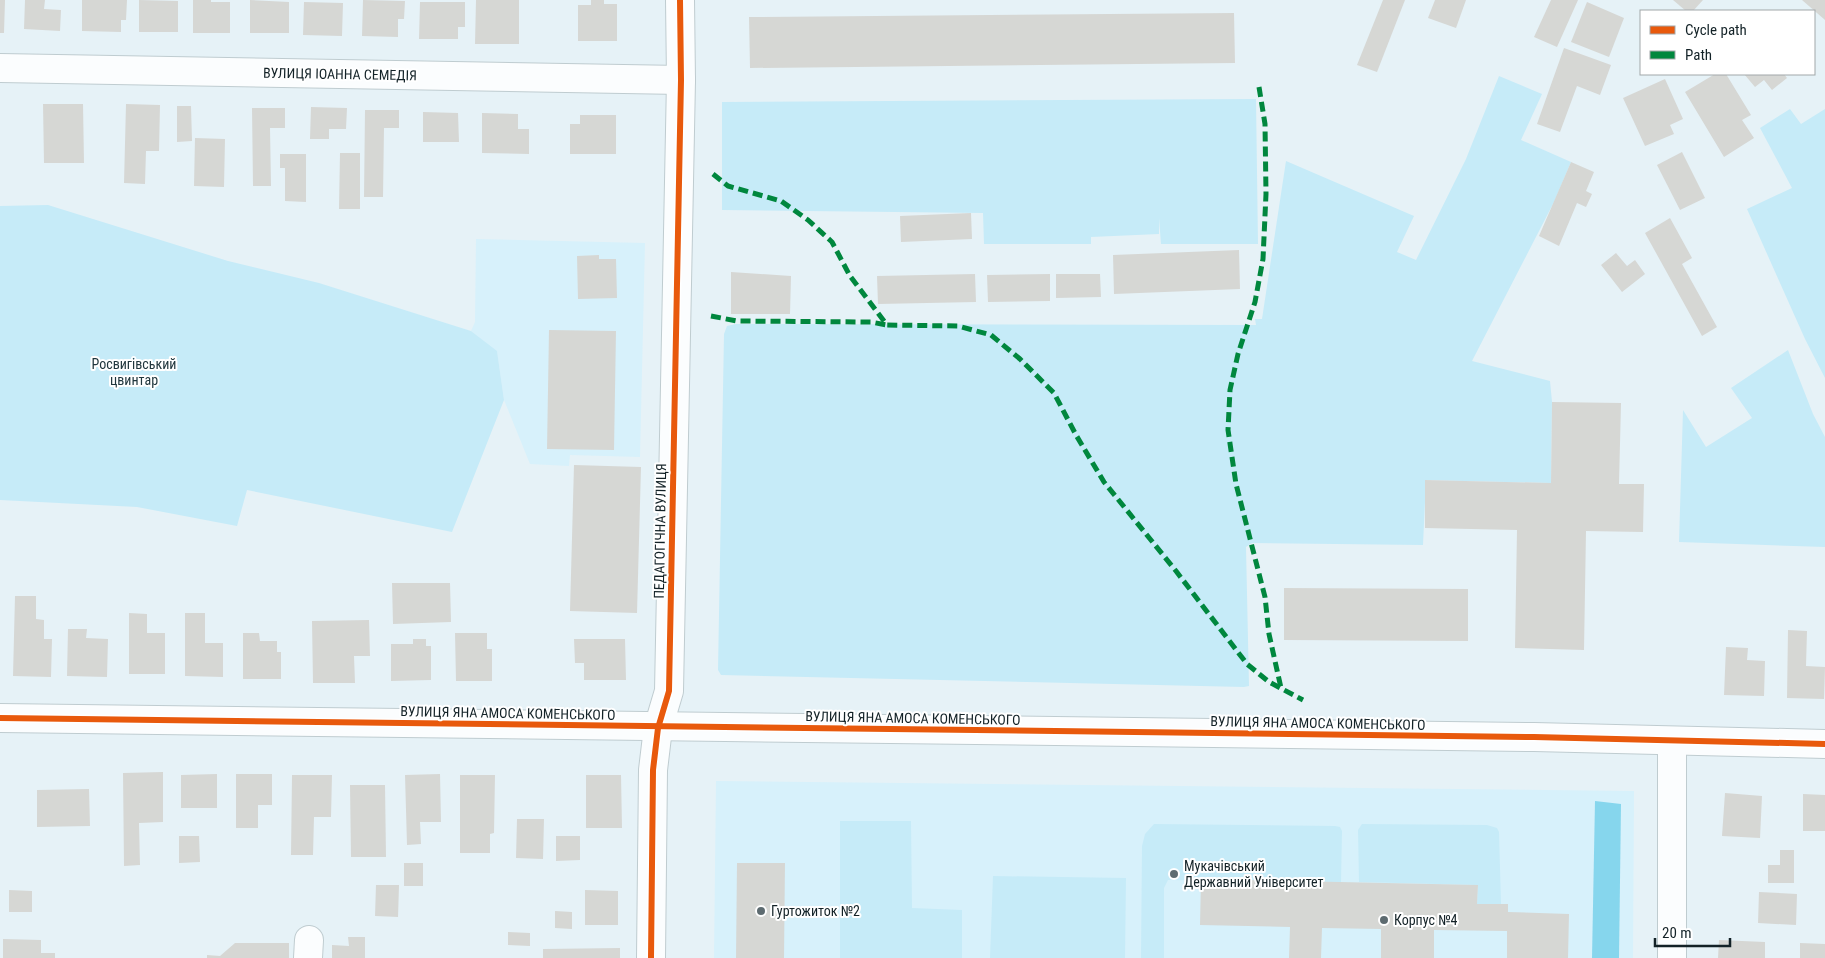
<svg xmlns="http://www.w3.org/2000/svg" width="1825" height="958" font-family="'Roboto Condensed',sans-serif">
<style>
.built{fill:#d7f1fb}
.green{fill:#c6ebf8}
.forest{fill:#86d6ed}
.building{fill:#d6d7d4}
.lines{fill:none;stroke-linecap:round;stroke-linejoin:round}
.minor-casing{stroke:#bfccd0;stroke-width:30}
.minor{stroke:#fbfdfe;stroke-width:28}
.quiet{stroke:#00873e;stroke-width:5;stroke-dasharray:10 5;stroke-linecap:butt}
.cycleway-casing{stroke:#fff;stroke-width:9}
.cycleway{stroke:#e8590c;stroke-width:6}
.poi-dot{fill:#5d6b70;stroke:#fff;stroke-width:2}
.labels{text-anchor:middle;stroke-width:4;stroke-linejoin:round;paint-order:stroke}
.street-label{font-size:14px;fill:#132227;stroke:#fff}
.park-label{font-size:14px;fill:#20363d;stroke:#fff}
.poi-label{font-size:14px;fill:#132227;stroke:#fff;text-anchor:start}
</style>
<rect width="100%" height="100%" fill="#e6f2f7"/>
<g class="built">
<path d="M476,239L645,243L640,457L570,455L569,466L530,464L504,400L497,352L471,331L475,322Z"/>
<path d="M716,781L1634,791L1633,958H714Z"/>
</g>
<g class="green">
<path d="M1499,76L1542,94L1521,140L1571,162L1554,202L1472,361L1550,381L1552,402L1551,483L1426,480L1423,545L1252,543L1246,547L1249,686L1244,687L721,675L718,670L724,334L727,326L736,324L1256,325L1255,319H1262L1286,161L1414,216L1397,252L1416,260L1466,159Z"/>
<path d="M1256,99L1258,244H1161L1159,218V234L1091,237V244H984L983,213L722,210V102Z"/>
<path d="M1790,109L1801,124L1825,109V378L1805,339L1747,209L1792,188L1760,128Z"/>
<path d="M48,205L228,261L319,283L471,331L497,351L504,400L452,532L247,490L237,526L137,507L0,500V206Z"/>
<path d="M1788,350L1813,414L1825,437V547L1679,542L1683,410L1706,447L1752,418L1731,388Z"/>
<path d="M840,821H911L912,908L962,910V958H840Z"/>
<path d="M1154,824L1335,826L1340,827L1342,831L1341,882L1168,880L1164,888V958H1141L1142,846L1145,834Z"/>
<path d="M1362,824L1487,825L1497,828L1499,832L1501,904H1477L1478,885L1359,882L1358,830Z"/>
<path d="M993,876L1126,878L1125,958H990Z"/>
</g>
<path class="forest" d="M1595,801L1621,804L1619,958H1592Z"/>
<g class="building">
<path d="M0,0H5L4,33H0Z"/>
<path d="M25,0H45L44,9L61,10L60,31L24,29Z"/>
<path d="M82,0H127L126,20H121V32L82,31Z"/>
<path d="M139,0L178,1V32H139Z"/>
<path d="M193,0H211V2H230V33H193Z"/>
<path d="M250,0L289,2V33H250Z"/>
<path d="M363,0L405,1L404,19H398V37L362,36Z"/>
<path d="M476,0H519V44H475Z"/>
<path d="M591,0H604V4H617V41H578V5H591Z"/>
<path d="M1383,0H1405L1377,72L1357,65Z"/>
<path d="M1435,0H1466L1456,28L1428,18Z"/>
<path d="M1551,0H1578L1557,47L1534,37Z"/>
<path d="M1673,0H1703L1693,11H1686Z"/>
<path d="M1802,0H1825V20Z"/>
<path d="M304,2L343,3L342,36L303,35Z"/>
<path d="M420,2H465V27H458V39H419Z"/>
<path d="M1587,2L1624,18L1609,57L1571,42Z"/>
<path d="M1234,13L1235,63L750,68L749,17Z"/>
<path d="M1564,48L1611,65L1600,95L1577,86L1560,132L1537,124Z"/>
<path d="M1715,74H1726L1751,115L1742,120L1754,138L1724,157L1685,92Z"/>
<path d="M1744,74H1784L1787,78L1772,90L1764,80L1755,87Z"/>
<path d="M1665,79L1683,119L1670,125L1674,134L1645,146L1623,98Z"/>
<path d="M43,104H83L84,163H44Z"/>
<path d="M126,104L160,105L159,151H146L145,184L124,183Z"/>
<path d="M177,106H191L192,141L177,142Z"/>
<path d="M311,107L347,108L346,129H329V139H310Z"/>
<path d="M252,108H285V128H270L271,186H253Z"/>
<path d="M365,110H399V128H384L383,197H364Z"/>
<path d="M423,112L458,113L459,142H423Z"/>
<path d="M482,113L518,114V129H529V154L482,153Z"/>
<path d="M580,115H616V154H570V124H580Z"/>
<path d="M195,138L225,139L224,187L194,186Z"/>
<path d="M1682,152L1705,198L1680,210L1657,165Z"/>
<path d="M340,153H360V209H339Z"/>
<path d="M280,154H306V202L285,201V168H280Z"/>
<path d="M1571,162L1594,172L1586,191L1592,194L1586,207L1577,203L1559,246L1539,236Z"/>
<path d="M971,213L972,239L901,242L900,216Z"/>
<path d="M1670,218L1692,258L1682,264L1717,327L1702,336L1645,233Z"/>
<path d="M1239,250L1240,289L1114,294L1113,255Z"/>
<path d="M1616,253L1627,266L1635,260L1645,274L1622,292L1601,265Z"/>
<path d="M599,255V259H616L617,298L578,299L577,256Z"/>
<path d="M731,272L791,276L790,314H731Z"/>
<path d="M975,274L976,302L878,304L877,276Z"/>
<path d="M1050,274V301L988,302L987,275Z"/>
<path d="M1056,274H1100L1101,297L1056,298Z"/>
<path d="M549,330L616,331L614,450L547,449Z"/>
<path d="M1552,402L1621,403L1619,484H1644L1643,532L1586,531L1584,650L1515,648L1517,530L1425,528V480L1551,483Z"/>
<path d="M574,465L641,467L637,613L570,611Z"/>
<path d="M392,583H450L451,622L393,624Z"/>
<path d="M1284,588L1468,589V641L1284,640Z"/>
<path d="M15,596H36V619L44,620V639H52L51,677L13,676Z"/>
<path d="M129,613L147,614V633H165V674H129Z"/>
<path d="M185,613H205V643H223V677L185,676Z"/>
<path d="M369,620L370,656H354L355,683H313L312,621Z"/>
<path d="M68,629H87L86,638L108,639L107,677L67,676Z"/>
<path d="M1788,630L1807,631L1806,666L1825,667L1824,699L1787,698Z"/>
<path d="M243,633H259L260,641H277V652H281V679H243Z"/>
<path d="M455,633H487V649H492V681H456Z"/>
<path d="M413,639H426V646H431V680L391,681V644H413Z"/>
<path d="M574,639H625L626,680H584V663H575Z"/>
<path d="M1726,647L1748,648L1747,660L1765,661L1764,696L1724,695Z"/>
<path d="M163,772V822L139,823L140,865L124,866L123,773Z"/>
<path d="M217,774V808H181V775Z"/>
<path d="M236,774H272V805H258V828H236Z"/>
<path d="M440,774L441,822H420L421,844L407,845L405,775Z"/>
<path d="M292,775H332L331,817H314L313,855H291Z"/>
<path d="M460,775H495L494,833L490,834V853H460Z"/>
<path d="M586,775H621L622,828H586Z"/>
<path d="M350,785H385L386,857H351Z"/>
<path d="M89,789L90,826L37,827V790Z"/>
<path d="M1725,793L1762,796L1760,838L1722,836Z"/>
<path d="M1803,794L1825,795V831H1803Z"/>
<path d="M517,819H544L543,859L516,858Z"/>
<path d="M179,836H199L200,862L179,863Z"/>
<path d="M556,836H580V860L556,861Z"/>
<path d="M1780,850H1794V883H1768V865H1780Z"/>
<rect x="404" y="863" width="19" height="23"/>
<path d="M737,863H785L784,958H736Z"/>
<path d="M1201,879L1478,885L1477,904H1508V912L1569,914L1568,958H1507V931L1434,930V958H1381V929L1322,928L1321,958H1289L1290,927L1200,925Z"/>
<path d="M376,885H399L398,917L375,916Z"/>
<path d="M9,890L32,891V912H9Z"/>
<path d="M585,890L618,891V925H585Z"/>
<path d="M1759,892L1797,894L1796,925L1758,923Z"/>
<path d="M555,911L572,912V929L555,928Z"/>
<path d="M508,932L530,933V946L508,945Z"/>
<path d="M348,937H365V958H332V945L349,946Z"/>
<path d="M3,939L41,940V953H55V958H3Z"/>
<path d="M1719,940L1765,942V958H1718Z"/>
<path d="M235,943H289V958H207V955L220,956Z"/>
<path d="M1800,943L1825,944V958H1800Z"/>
<path d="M620,948V958H543V949Z"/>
</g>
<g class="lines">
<g class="minor-casing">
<g id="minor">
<path d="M0,68L681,80"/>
<path d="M0,718L1534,737L1825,744"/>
<path d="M1672,741V958"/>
<path d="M308,958L309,940"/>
<path d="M651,958L653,770L658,728L669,691L681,80L680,0"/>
</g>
</g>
<use href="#minor" class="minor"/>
<g class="quiet">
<path d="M1259,87L1265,124L1266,194L1263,259L1255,302L1238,354L1230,390L1228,430L1236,484L1265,597L1269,634L1281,688"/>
<path d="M713,174L728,186L781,201L808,220L832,242L850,276L887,325L958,326L991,335L1020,359L1054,393L1076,435L1104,482L1176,571L1247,664L1269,682L1303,700"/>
<path d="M711,316L737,321L871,322L887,325"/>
</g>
<g class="cycleway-casing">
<g id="cycleway">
<path d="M0,718L1534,737L1825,744"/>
<path d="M651,958L653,770L658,728L669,691L681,80L680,0"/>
</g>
</g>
<use href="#cycleway" class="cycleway"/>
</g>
<g class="poi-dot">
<circle cx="1174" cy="874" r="5"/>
<circle cx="761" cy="911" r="5"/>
<circle cx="1384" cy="920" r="5"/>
</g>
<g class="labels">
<g class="street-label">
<text transform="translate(340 74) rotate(1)" y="5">ВУЛИЦЯ ІОАННА СЕМЕДІЯ</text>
<text transform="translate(660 531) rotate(-89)" y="5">ПЕДАГОГІЧНА ВУЛИЦЯ</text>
<text transform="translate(508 713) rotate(1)" y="5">ВУЛИЦЯ ЯНА АМОСА КОМЕНСЬКОГО</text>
<text transform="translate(913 718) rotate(1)" y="5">ВУЛИЦЯ ЯНА АМОСА КОМЕНСЬКОГО</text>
<text transform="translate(1318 723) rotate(1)" y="5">ВУЛИЦЯ ЯНА АМОСА КОМЕНСЬКОГО</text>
</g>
<g class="park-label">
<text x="134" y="369">Росвигівський<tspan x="134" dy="16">цвинтар</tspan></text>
</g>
<g class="poi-label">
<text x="1184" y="871">Мукачівський<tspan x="1184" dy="16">Державний Університет</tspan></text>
<text x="771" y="916">Гуртожиток №2</text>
<text x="1394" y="925">Корпус №4</text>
</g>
</g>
<rect x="1640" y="10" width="175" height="65" fill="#ffffff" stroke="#a1a7a9"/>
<rect x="1650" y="26" width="25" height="8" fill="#e8590c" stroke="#a1a7a9"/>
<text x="1685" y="35" font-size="15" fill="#132227">Cycle path</text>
<rect x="1650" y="51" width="25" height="8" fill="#00873e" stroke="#a1a7a9"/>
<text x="1685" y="60" font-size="15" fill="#132227">Path</text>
<path d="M1655 938v8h75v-8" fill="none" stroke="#132227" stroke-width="2.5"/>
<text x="1662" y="938" font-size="15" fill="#132227" stroke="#ffffff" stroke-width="4" paint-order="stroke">20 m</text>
</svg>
